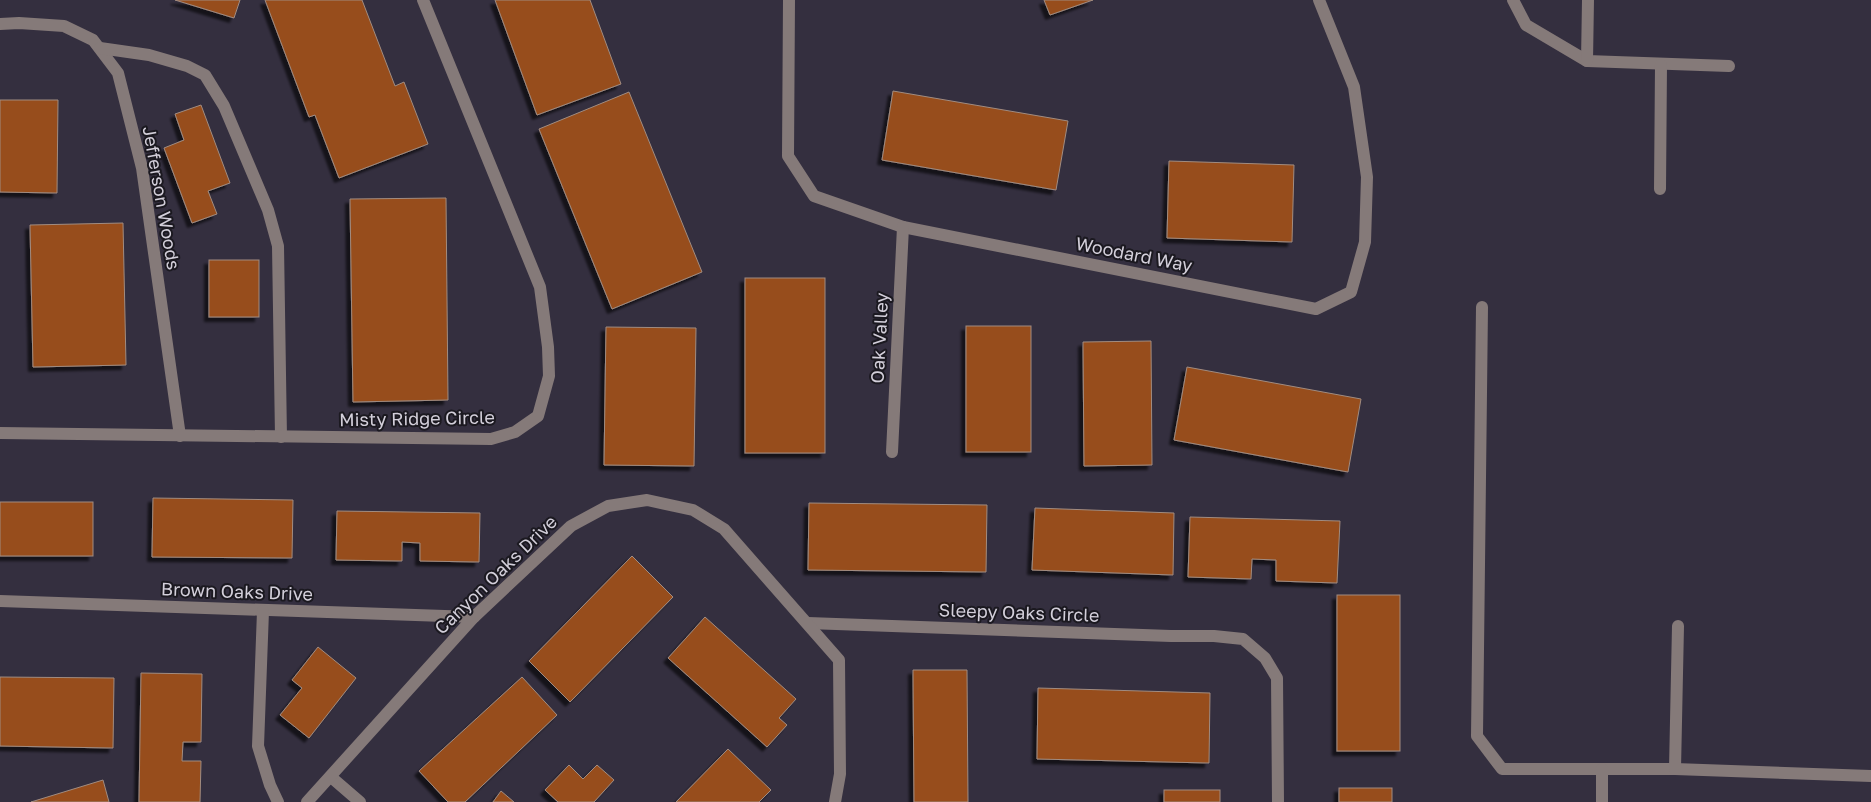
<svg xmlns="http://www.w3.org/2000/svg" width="1871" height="802" font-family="'Golos Text',sans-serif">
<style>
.building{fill:#974d1a;stroke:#a18c81;filter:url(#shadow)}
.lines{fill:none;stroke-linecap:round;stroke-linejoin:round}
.minor{stroke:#857a79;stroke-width:12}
.labels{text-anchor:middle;stroke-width:4;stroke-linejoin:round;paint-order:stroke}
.street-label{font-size:18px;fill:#d3cfda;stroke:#1b1920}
</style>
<defs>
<filter id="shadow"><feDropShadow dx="-4.5" dy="4.5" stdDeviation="1" flood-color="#0009"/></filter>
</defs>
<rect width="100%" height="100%" fill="#342f3f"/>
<g class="building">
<path d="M175,0H240L234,18Z"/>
<path d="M265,0H362L395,86L404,82L428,144L339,178L315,115L309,117Z"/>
<path d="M495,0H590L621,84L537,115Z"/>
<path d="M1044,0H1093L1050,15Z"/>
<path d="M893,91L1068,121L1056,190L882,160Z"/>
<path d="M629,92L702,272L612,309L539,129Z"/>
<path d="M0,100H58L57,193L0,192Z"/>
<path d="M201,105L230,183L208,191L217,214L192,223L164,148L184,140L175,114Z"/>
<path d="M1169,161L1294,165L1292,242L1167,238Z"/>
<path d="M446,198L448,400L353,402L350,199Z"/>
<path d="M123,223L126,365L33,367L30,225Z"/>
<rect x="209" y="260" width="50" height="57"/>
<rect x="745" y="278" width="80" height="175"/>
<rect x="966" y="326" width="65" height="126"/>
<path d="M606,327L696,328L694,466L604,465Z"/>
<path d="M1151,341L1152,465L1084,466L1083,342Z"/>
<path d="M1187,367L1361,399L1348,472L1174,440Z"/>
<path d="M153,498L293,500L292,558L152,557Z"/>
<rect x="0" y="502" width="93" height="54"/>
<path d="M809,503L987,505L986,572L808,570Z"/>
<path d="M1035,508L1174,513L1173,575L1032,570Z"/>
<path d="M337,511L480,513L479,562L420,561V543L402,542V561L336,560Z"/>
<path d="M1190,517L1340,521L1337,583L1276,581V560L1252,559L1251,579L1188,577Z"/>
<path d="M632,556L673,597L570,702L529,661Z"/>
<rect x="1337" y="595" width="63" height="156"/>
<path d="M705,617L796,699L779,718L787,725L767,747L668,658Z"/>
<path d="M318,647L356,678L309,738L280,715L302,688L292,680Z"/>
<path d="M913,670H967L968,802H914Z"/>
<path d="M141,673L202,674L201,742H183L182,761H201L200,802H139Z"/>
<path d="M0,677L114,678L113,748L0,746Z"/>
<path d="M522,677L557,715L465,802H448L419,771Z"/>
<path d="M1038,688L1210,693L1209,763L1037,759Z"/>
<path d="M728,749L771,790L759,802H676Z"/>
<path d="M569,765L583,779L597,765L614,780L594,802H558L545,790Z"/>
<path d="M103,780L109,802H31Z"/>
<rect x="1339" y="788" width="53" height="14"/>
<rect x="1164" y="790" width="56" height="12"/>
<path d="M501,791L514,802H493Z"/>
</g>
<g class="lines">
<g class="minor">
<path d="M789,0L788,156L814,196L903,227L1316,309L1351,292L1365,242L1367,177L1354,87L1319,0"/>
<path d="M1513,0L1526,25L1587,61L1729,66"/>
<path d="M0,24L19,23L64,26L93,40L118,73L142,168L180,436"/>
<path d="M100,48L149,55L187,66L205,75L224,106L268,210L278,246L281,437"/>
<path d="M1587,61L1588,0"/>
<path d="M1660,189L1661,65"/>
<path d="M1482,307L1477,736L1502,769H1675L1871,776"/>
<path d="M0,433L491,439L515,432L538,416L549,376L548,347L540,287L423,0"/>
<path d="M892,452L903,227"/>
<path d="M0,601L474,617"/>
<path d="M263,611L258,746L270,785L278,802"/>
<path d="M808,623L1171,636H1214L1243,639L1265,658L1277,678L1278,802"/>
<path d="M1675,769L1678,626"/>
<path d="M331,777L360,802"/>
<path d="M307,802L474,617L571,526L608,506L647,500L693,510L724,529L839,660L840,774L835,802"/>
<path d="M1602,802V769"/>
</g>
</g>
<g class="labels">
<g class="street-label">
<text transform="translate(161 198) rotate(80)" y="6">Jefferson Woods</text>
<text transform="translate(1134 255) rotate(11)" y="6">Woodard Way</text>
<text transform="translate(880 338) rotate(-87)" y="6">Oak Valley</text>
<text transform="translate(417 419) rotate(-1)" y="6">Misty Ridge Circle</text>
<text transform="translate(496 575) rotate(-44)" y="6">Canyon Oaks Drive</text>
<text transform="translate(237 592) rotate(2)" y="6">Brown Oaks Drive</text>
<text transform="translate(1019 613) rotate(2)" y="6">Sleepy Oaks Circle</text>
</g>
</g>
</svg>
